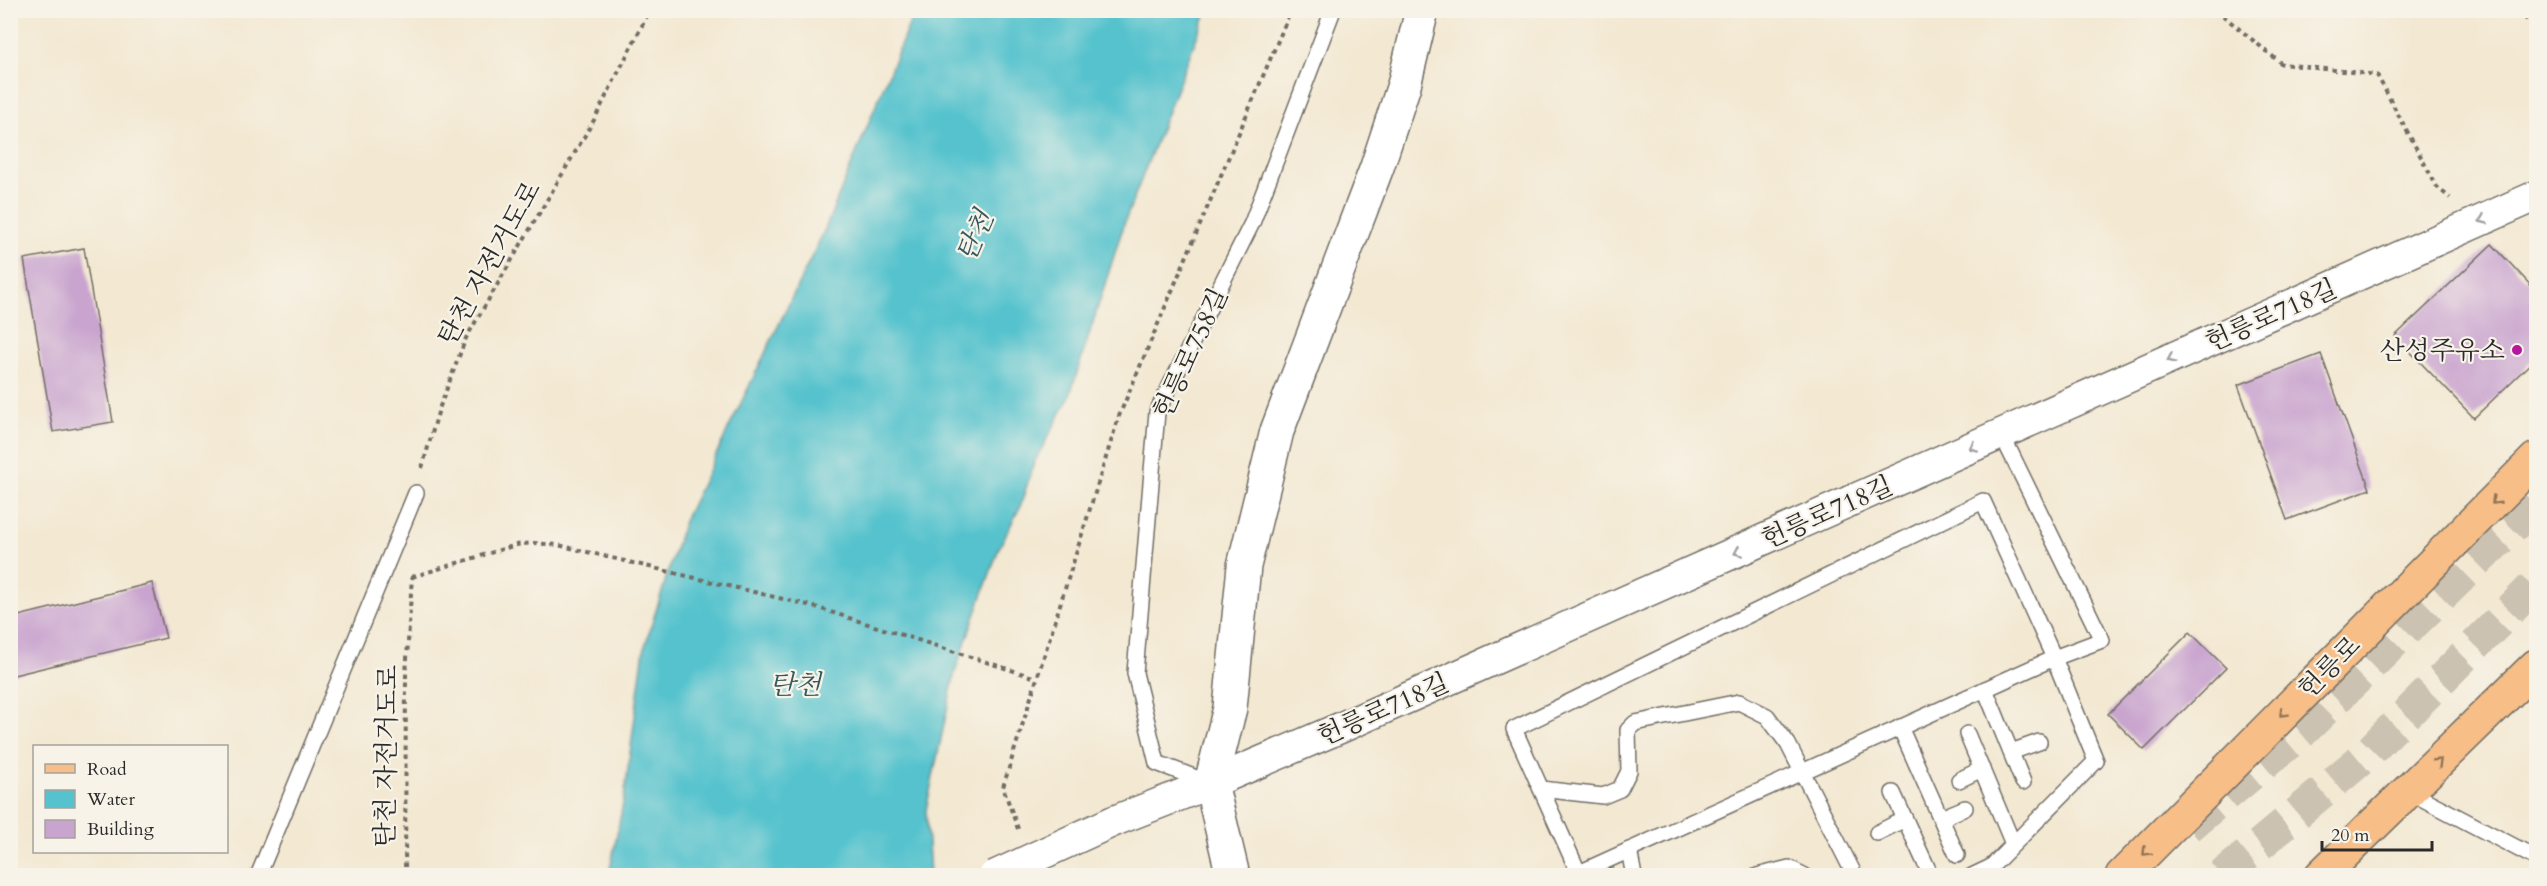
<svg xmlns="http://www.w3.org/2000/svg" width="2547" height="886" font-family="Cardo,'Noto Serif KR',serif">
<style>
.water{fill:#55c2cd;stroke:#40767c;stroke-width:1.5}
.building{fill:#c9a4cf}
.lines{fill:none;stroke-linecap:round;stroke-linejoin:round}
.primary-tunnel{stroke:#cbc2b1;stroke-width:33;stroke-dasharray:33 16;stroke-linecap:butt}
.service-casing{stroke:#716d65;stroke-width:18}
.minor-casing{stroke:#716d65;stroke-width:33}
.tertiary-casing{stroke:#716d65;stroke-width:36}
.primary-casing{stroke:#716d65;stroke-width:36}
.path{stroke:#716d65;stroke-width:4;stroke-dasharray:4.5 4.5;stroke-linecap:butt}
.service{stroke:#fff;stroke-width:15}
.minor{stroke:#fff;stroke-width:30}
.tertiary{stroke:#fff;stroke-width:33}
.primary{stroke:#f7be87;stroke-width:33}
.minor-bridge-casing{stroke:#716d65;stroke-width:33;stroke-linecap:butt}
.minor-bridge{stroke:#fff;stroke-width:30}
.oneway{stroke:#a0a0a0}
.oneway2{stroke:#917459}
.poi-dot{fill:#b5179e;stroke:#f7f3e8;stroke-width:2}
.labels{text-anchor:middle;stroke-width:4.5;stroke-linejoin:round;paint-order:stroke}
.street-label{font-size:26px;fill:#2b2b2b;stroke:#f7f3e8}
.poi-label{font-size:26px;fill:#2b2b2b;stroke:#f7f3e8;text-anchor:end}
.water-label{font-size:27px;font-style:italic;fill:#38585c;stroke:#f7f3e8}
</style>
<rect width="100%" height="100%" fill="#f7f3e8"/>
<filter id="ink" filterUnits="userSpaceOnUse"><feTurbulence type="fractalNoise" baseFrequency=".0167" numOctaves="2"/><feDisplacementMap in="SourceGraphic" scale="12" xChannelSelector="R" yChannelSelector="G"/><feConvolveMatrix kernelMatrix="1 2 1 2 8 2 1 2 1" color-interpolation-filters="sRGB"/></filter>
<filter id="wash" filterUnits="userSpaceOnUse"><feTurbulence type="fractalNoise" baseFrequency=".008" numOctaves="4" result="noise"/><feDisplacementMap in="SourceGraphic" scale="24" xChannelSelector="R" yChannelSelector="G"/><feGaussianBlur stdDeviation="1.35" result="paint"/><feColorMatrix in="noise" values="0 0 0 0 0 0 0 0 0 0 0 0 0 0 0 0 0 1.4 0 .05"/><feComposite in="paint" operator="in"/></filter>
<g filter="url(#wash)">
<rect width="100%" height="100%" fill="#f3e8d2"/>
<path class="water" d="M915,10L1207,11L1125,221L1069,398L1034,463L1020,507L999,548L955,672L926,810L930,875H609L624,798L644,649L684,521L825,229Z"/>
<g id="blocks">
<g class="building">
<path d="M2492,244L2536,291V358L2474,418L2395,336Z"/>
<path d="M84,248L113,422L53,432L24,259Z"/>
<path d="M2321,354L2370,489L2287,520L2238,385Z"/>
<path d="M152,583L166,638L10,676V618Z"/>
<path d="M2190,632L2226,668L2144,750L2108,714Z"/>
</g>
</g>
</g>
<g filter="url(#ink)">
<use href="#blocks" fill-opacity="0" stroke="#716d65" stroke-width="1.5"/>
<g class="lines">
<g class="primary-tunnel">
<path d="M2188,827L2302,732L2536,504"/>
<path d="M2222,876L2364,757L2536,584"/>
</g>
<g class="service-casing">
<g id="service">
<path d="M1985,689L2023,782"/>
<path d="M1900,727L1957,855"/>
<path d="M1967,734L2013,844"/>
<path d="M2011,752L2039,742"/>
<path d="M1959,780L1982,769"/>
<path d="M1209,783L1157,763L1135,673L1157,412L1252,223L1333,10"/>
<path d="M1541,789L1603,796L1620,789L1629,771L1628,730L1635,723L1739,702L1767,716L1788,744L1855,876"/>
<path d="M2408,791L2536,858"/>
<path d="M1893,793L1931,876"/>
<path d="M1941,818L1965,808"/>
<path d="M1877,833L1905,819"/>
<path d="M1629,850L1634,876"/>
<path d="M1579,873L2054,658L2102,640L2002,435"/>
<path d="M258,876L416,493"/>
<path d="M1580,876L1514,729L1983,501L2054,658L2096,761L1991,867L1972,876"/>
<path d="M1757,876L1789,868L1805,876"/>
</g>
</g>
<g class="minor-casing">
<path id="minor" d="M1114,821L1211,783L1340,728L2536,196"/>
</g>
<g class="tertiary-casing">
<path id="tertiary" d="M1233,876L1211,783L1230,708L1244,566L1277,431L1377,167L1404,85L1422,10"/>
</g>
<g class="primary-casing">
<g id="primary">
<path d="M2122,876L2536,459"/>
<path d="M2321,876L2536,666"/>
</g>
</g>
<g class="path">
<path d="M2216,10L2282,64L2377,75L2437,187L2450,198"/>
<path d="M2518,10L2536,30"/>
<path d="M422,468L439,409L466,338L594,120L650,10"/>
<path d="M412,577L516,545L534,543L558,545L812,606L1036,678"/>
<path d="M1018,829L1003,787L1119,416L1291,10"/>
<path d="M405,876L406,675L412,576"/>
</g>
<use href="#service" class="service"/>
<use href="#minor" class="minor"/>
<use href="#tertiary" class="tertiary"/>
<use href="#primary" class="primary"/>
<g class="minor-bridge-casing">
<path id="minor-bridge" d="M994,876L1114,821"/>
</g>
<use href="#minor-bridge" class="minor-bridge"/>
</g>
<defs><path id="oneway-chevron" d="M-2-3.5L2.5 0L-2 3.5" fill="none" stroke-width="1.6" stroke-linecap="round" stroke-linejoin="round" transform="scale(1.5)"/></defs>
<g class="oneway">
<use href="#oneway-chevron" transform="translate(2483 220) rotate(156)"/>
<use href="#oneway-chevron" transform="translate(2171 359) rotate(156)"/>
<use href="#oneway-chevron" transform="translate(1973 447) rotate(156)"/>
<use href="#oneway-chevron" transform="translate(1738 552) rotate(156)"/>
</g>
<g class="oneway2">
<use href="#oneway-chevron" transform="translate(2495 501) rotate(135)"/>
<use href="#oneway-chevron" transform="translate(2283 713) rotate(135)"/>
<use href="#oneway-chevron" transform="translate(2438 762) rotate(-44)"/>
<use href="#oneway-chevron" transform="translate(2146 852) rotate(135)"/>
</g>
</g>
<circle class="poi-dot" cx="2517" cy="350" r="6"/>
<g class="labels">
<g class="street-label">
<text transform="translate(489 263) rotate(-61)" y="9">탄천 자전거도로</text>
<text transform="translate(2271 315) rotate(-24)" y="9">헌릉로718길</text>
<text transform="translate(1190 353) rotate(-65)" y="9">헌릉로758길</text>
<text transform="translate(1827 512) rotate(-24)" y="9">헌릉로718길</text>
<text transform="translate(2329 667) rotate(-45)" y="9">헌릉로</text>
<text transform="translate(1383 709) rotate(-24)" y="9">헌릉로718길</text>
<text transform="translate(386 756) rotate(-89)" y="9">탄천 자전거도로</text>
</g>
<g class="poi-label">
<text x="2505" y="359">산성주유소</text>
</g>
<g class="water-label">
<text transform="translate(975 236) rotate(-66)" y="9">탄천</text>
<text x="795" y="694">탄천</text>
</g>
</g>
<rect width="2547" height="886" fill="none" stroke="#f7f3e8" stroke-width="36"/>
<rect x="33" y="745" width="195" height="108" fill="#f7f3e8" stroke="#a5a39c" stroke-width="1.5"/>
<rect x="45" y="764" width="30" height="9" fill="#f7be87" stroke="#a5a39c" stroke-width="1.5"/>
<text x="87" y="775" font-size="18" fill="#2b2b2b">Road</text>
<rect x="45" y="790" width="30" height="18" fill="#55c2cd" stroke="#a5a39c" stroke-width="1.5"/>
<text x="87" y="805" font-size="18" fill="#2b2b2b">Water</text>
<rect x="45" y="820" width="30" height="18" fill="#c9a4cf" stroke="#a5a39c" stroke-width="1.5"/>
<text x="87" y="835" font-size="18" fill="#2b2b2b">Building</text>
<path d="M2322 841v9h110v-9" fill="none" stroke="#2b2b2b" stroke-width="3"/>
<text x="2331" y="841" font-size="18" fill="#2b2b2b" stroke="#f7f3e8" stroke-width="4.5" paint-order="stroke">20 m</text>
</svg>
